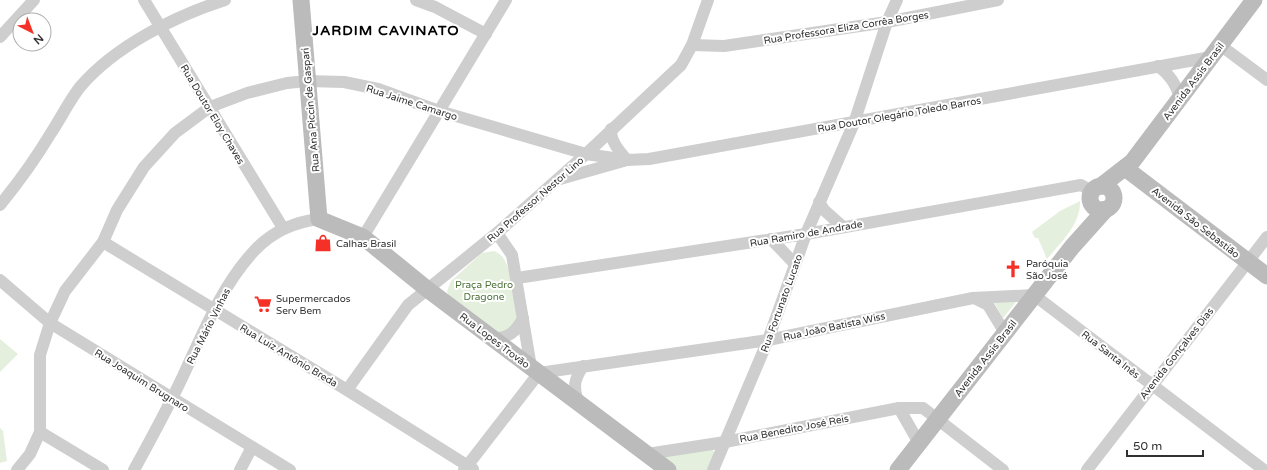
<svg xmlns="http://www.w3.org/2000/svg" width="1267" height="470" font-family="'Varela Round',sans-serif">
<style>
.green{fill:#e5efde}
.lines{fill:none;stroke-linecap:round;stroke-linejoin:round}
.street{stroke:#cecece;stroke-width:12}
.secondary{stroke:#bbb;stroke-width:17}
.labels{text-anchor:middle;stroke-width:4;stroke-linejoin:round;paint-order:stroke}
.street-label{font-size:10px;fill:#313131;stroke:#fff}
.poi-label{font-size:10px;fill:#313131;stroke:#fff;text-anchor:start}
.park-label{font-size:10px;fill:#4c7139;stroke:#fff}
.district-label{font-size:14px;font-weight:bold;letter-spacing:1px;fill:#000;stroke:#fff}
</style>
<rect width="100%" height="100%" fill="#fff"/>
<g class="green">
<path d="M1080,201C1081,224 1061,242 1047,259L1038,238H1035L1032,232L1060,211Z"/>
<path d="M494,251C498,253 502,255 504,259C512,272 519,313 515,327L498,335L450,300L447,291L451,281L482,253Z"/>
<path d="M1020,297L1003,318L994,302Z"/>
<path d="M0,339L18,354L0,372Z"/>
<path d="M0,428L3,431L7,461L0,463Z"/>
<path d="M712,448L715,454L708,470H677L664,460L667,454Z"/>
</g>
<g class="lines">
<g class="street">
<path d="M144,0L283,228"/>
<path d="M416,0L435,7L486,34"/>
<path d="M0,37L34,0"/>
<path d="M692,45L724,46L887,22L998,0"/>
<path d="M1220,45L1267,80"/>
<path d="M1158,66C1170,75 1175,83 1180,97"/>
<path d="M560,179L627,160C620,152 610,141 611,129"/>
<path d="M819,202L824,210L842,226"/>
<path d="M0,205C18,183 36,158 51,133C61,118 69,101 80,87C115,46 175,16 225,0"/>
<path d="M497,233L512,255L531,367"/>
<path d="M363,237L506,0"/>
<path d="M771,239L795,264"/>
<path d="M103,242L347,390L473,469"/>
<path d="M517,278L806,234L1081,185L1092,191"/>
<path d="M0,280L50,323L290,470"/>
<path d="M974,298L988,305L1005,333"/>
<path d="M492,338C508,339 516,332 523,318"/>
<path d="M347,390L408,305L497,233L586,154L681,65L692,45L708,0"/>
<path d="M578,402C573,386 574,380 583,366"/>
<path d="M899,408L919,443"/>
<path d="M40,432L103,470"/>
<path d="M647,454L725,442L899,408H923L1003,470"/>
<path d="M17,470L30,454L40,432V355L50,323L65,291L103,242L117,210L144,167L175,133L210,107L247,93L287,83L307,81L344,82L378,89L439,111L586,154L627,160L649,159L1211,57"/>
<path d="M134,470C151,439 168,408 183,376C203,333 222,285 255,250C273,231 294,222 319,219"/>
<path d="M240,470L252,447"/>
<path d="M464,470L539,373L768,340L973,298L1034,295L1264,470"/>
<path d="M713,470L768,340L806,234L854,123L887,22L897,0"/>
<path d="M1087,470L1267,237"/>
</g>
<g class="secondary">
<path d="M301,0L319,219L363,237L427,289L668,470"/>
<path d="M1125,168L1267,276"/>
<path d="M1101,186L1132,162L1254,0"/>
<circle cx="1102" cy="198" r="12"/>
<path d="M898,470L1072,247L1106,209"/>
</g>
</g>
<defs>
<g id="shop-bare" transform="scale(1.38)"><path d="M-5-2.5h2.3a2.7 3.5 0 0 1 5.4 0H5L5.5 6h-11ZM-1.5-2.5h3a1.5 2.3 0 0 0-3 0Z" fill="#f53026" stroke="#fff" stroke-width="2.5" paint-order="stroke"/></g>
<g id="church-bare" transform="scale(1.38)"><path d="M-1.2-6h2.4v3.5h3.3v2.4h-3.3V6h-2.4V-.1h-3.3v-2.4h3.3Z" fill="#f53026" stroke="#fff" stroke-width="2.5" paint-order="stroke"/></g>
<g id="supermarket-bare" transform="scale(1.38)"><path d="M-6-5.5h2.5l.6 2H6L4.5 2H-2.5L-4.4-4H-6ZM-1.5 3.2a1.3 1.3 0 1 0 .1 0ZM3 3.2a1.3 1.3 0 1 0 .1 0Z" fill="#f53026" stroke="#fff" stroke-width="2.5" paint-order="stroke"/></g>
</defs>
<g fill-rule="evenodd">
<use href="#shop-bare" x="323" y="243"/>
<use href="#church-bare" x="1013" y="269"/>
<use href="#supermarket-bare" x="263" y="304"/>
</g>
<g class="labels">
<g class="street-label">
<text transform="translate(846 27) rotate(-9)" y="4">Rua Professora Eliza Corrêa Borges</text>
<text transform="translate(1193 81) rotate(-53)" y="4">Avenida Assis Brasil</text>
<text transform="translate(412 102) rotate(18)" y="4">Rua Jaime Camargo</text>
<text transform="translate(310 110) rotate(-95)" y="4">Rua Ana Piccin de Gaspari</text>
<text transform="translate(213 114) rotate(59)" y="4">Rua Doutor Eloy Chaves</text>
<text transform="translate(899 114) rotate(-10)" y="4">Rua Doutor Olegário Toledo Barros</text>
<text transform="translate(535 199) rotate(-41)" y="4">Rua Professor Nestor Lino</text>
<text transform="translate(1196 222) rotate(38)" y="4">Avenida São Sebastião</text>
<text transform="translate(806 233) rotate(-10)" y="4">Rua Ramiro de Andrade</text>
<text transform="translate(781 303) rotate(-70)" y="4">Rua Fortunato Lucato</text>
<text transform="translate(208 326) rotate(-63)" y="4">Rua Mário Vinhas</text>
<text transform="translate(834 326) rotate(-12)" y="4">Rua João Batista Wiss</text>
<text transform="translate(495 340) rotate(37)" y="4">Rua Lopes Trovão</text>
<text transform="translate(1176 353) rotate(-52)" y="4">Avenida Gonçalves Dias</text>
<text transform="translate(1111 354) rotate(38)" y="4">Rua Santa Inês</text>
<text transform="translate(289 355) rotate(31)" y="4">Rua Luiz Antônio Breda</text>
<text transform="translate(985 358) rotate(-52)" y="4">Avenida Assis Brasil</text>
<text transform="translate(142 380) rotate(32)" y="4">Rua Joaquim Brugnaro</text>
<text transform="translate(794 428) rotate(-11)" y="4">Rua Benedito José Reis</text>
</g>
<g class="poi-label">
<text x="336" y="247">Calhas Brasil</text>
<text x="1026" y="267">Paróquia<tspan x="1026" dy="12">São José</tspan></text>
<text x="276" y="302">Supermercados<tspan x="276" dy="12">Serv Bem</tspan></text>
</g>
<g class="park-label">
<text x="484" y="288">Praça Pedro<tspan x="484" dy="12">Dragone</tspan></text>
</g>
<g class="district-label">
<text x="386" y="35">JARDIM CAVINATO</text>
</g>
</g>
<g transform="translate(32 32) rotate(138)"><circle r="19" fill="#ffffff" stroke="#adadad"/>
<path d="M0-3L7 15L0 10L-7 15Z" fill="#f53026"/>
<text y="-6" font-size="11" font-weight="bold" text-anchor="middle" fill="#313131">N</text>
</g>
<path d="M1127 450v6h76v-6" fill="none" stroke="#313131" stroke-width="2"/>
<text x="1133" y="450" font-size="12" fill="#313131" stroke="#ffffff" stroke-width="3" paint-order="stroke">50 m</text>
</svg>
